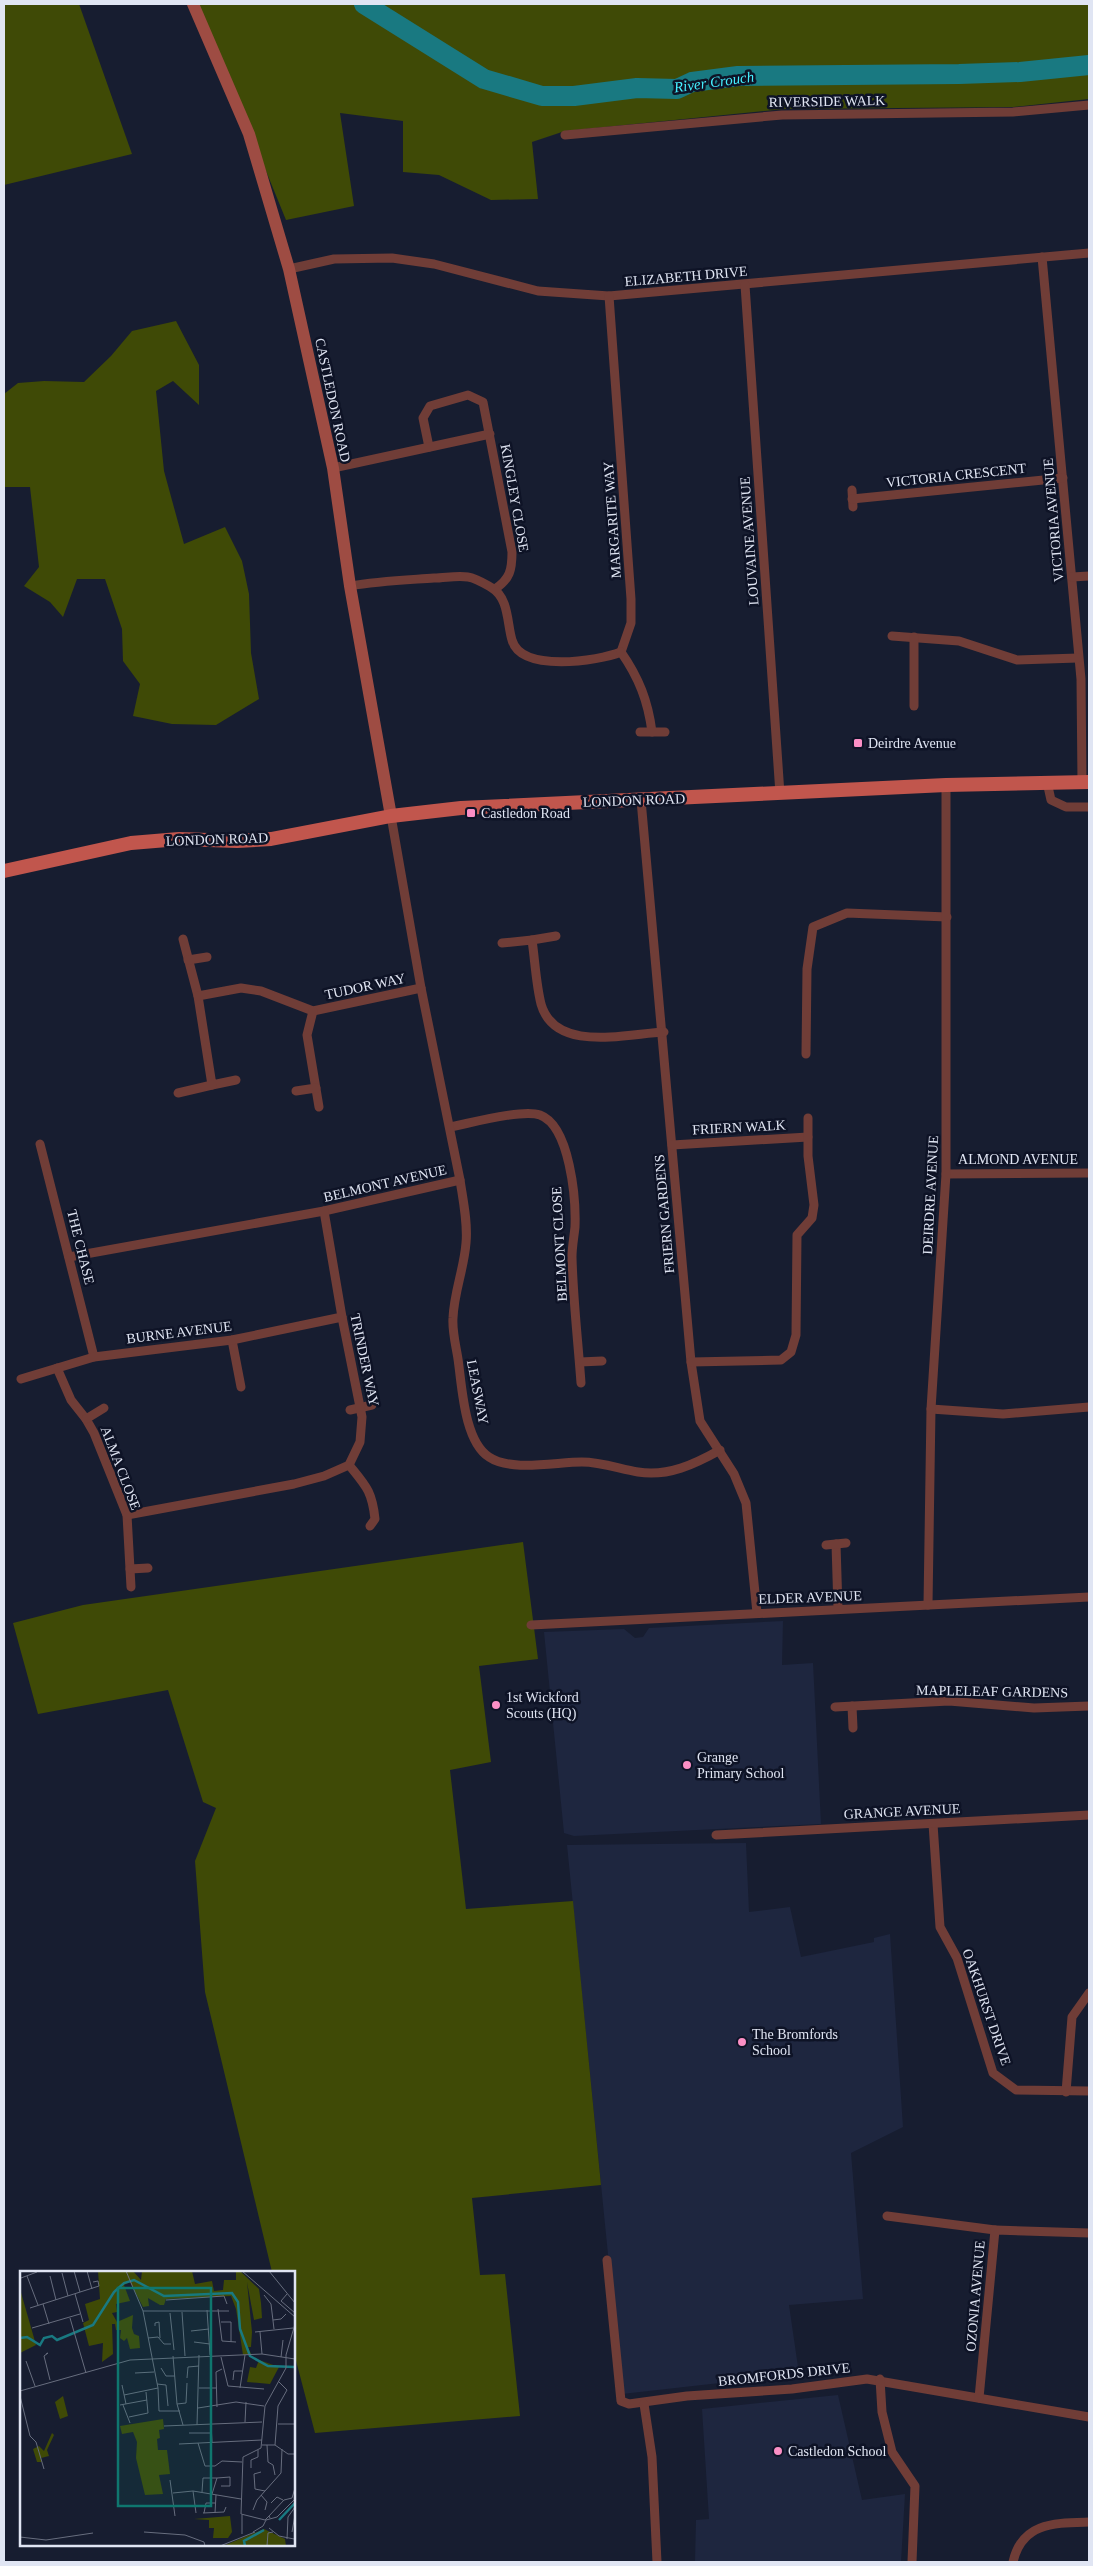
<svg xmlns="http://www.w3.org/2000/svg" width="1093" height="2566" font-family="'Times New Roman',serif">
<style>
.built{fill:#1e263f}
.green{fill:#3f4a06}
.lines{fill:none;stroke-linecap:round;stroke-linejoin:round}
.river{stroke:#197981;stroke-width:20}
.street{stroke:#703d37;stroke-width:9}
.secondary{stroke:#9e4c43;stroke-width:12}
.primary{stroke:#c1564d;stroke-width:14}
.poi-dot{fill:#fb8fc5;stroke:#0e1326;stroke-width:2}
.labels{text-anchor:middle;stroke-width:5;stroke-linejoin:round;paint-order:stroke}
.street-label{font-size:14px;fill:#e0e5f3;stroke:#0e1326}
.poi-label{font-size:14px;fill:#e0e5f3;stroke:#0e1326;text-anchor:start}
.water-label{font-size:15px;font-style:italic;fill:#45eefd;stroke:#0e1326}
.inset-river{fill:none;stroke:#197981;stroke-width:2.5}
.inset-road{fill:none;stroke:#676d7e;stroke-width:1}
.view{fill:#0f766e;fill-opacity:0.15;stroke:#0f766e;stroke-width:2.5}
.inset-edge{fill:none;stroke:#e0e5f3;stroke-width:2.5}
</style>
<rect width="100%" height="100%" fill="#171d30"/>
<g class="built">
<path d="M783,1621L782,1665L813,1663L821,1824L574,1836L564,1833L544,1632L624,1629L635,1638L643,1637L649,1628Z"/>
<path d="M746,1843L749,1912L790,1907L801,1957L874,1942V1938L890,1934L903,2127L851,2153L863,2299L789,2305L799,2374L622,2394L567,1845Z"/>
<path d="M838,2395L862,2500L905,2494L901,2562H695L696,2520L709,2519L702,2409Z"/>
</g>
<g class="green">
<path d="M4,4H79L132,154L4,185Z"/>
<path d="M198,4H1089V99L1013,107L784,109L565,131L532,142L538,199L491,200L439,175L403,172V121L340,113L354,206L286,220Z"/>
<path d="M176,321L199,365V405L173,381L156,391L164,471L184,544L225,527L242,561L249,594L251,653L259,699L216,725L172,724L133,716L140,684L123,661L122,629L105,579H77L63,617L50,602L24,586L39,567L30,487H4V394L18,383L44,381L84,382L111,356L132,331Z"/>
<path d="M523,1542L538,1659L479,1666L491,1762L450,1770L466,1909L573,1901L601,2185L472,2198L480,2275L505,2274L520,2416L315,2433L294,2353V2272H272L205,1992L195,1861L216,1808L203,1802L168,1690L38,1714L13,1623L83,1605Z"/>
</g>
<g class="lines">
<path class="river" d="M364,4L484,79L542,96H574L637,88L677,89L692,82L738,76L959,74L1020,72L1089,65"/>
<g class="street">
<path d="M565,135L782,115L1013,112L1089,105"/>
<path d="M1042,257L1081,679L1082,782"/>
<path d="M289,269L334,259L392,258L434,264L538,291L609,296L1089,253"/>
<path d="M745,285L780,794"/>
<path d="M609,296L631,599V623L621,652"/>
<path d="M429,447L423,418L430,406L468,395L483,402L512,552C512,570 510,579 495,589"/>
<path d="M333,468L490,434"/>
<path d="M852,490L853,507"/>
<path d="M852,499L1063,478"/>
<path d="M1072,577L1089,576"/>
<path d="M350,586C378,581 406,580 434,578C445,578 457,575 468,577C476,578 485,584 492,588C509,598 507,624 512,640C521,673 598,661 621,652"/>
<path d="M892,636L959,641L1017,660L1078,658"/>
<path d="M914,637V706"/>
<path d="M621,652C639,678 648,701 652,732"/>
<path d="M640,732H665"/>
<path d="M1047,782L1051,800L1066,807H1089"/>
<path d="M641,800L691,1362L700,1421L734,1474L746,1503L757,1613"/>
<path d="M183,939L198,996L212,1085L236,1080"/>
<path d="M532,940L556,936"/>
<path d="M502,943L532,940C535,961 536,984 541,1004C555,1053 625,1034 664,1032"/>
<path d="M188,960L207,957"/>
<path d="M198,996L241,988L261,991L313,1011L421,988"/>
<path d="M313,1011L307,1035L319,1107"/>
<path d="M806,1054L807,969L813,927L847,913L947,917"/>
<path d="M296,1091L316,1088"/>
<path d="M178,1093L212,1085"/>
<path d="M450,1127C471,1123 522,1109 540,1115C570,1126 576,1199 575,1227C574,1237 572,1247 572,1257C573,1299 578,1341 581,1383"/>
<path d="M40,1144L94,1357"/>
<path d="M672,1145L808,1137"/>
<path d="M946,1174L1089,1173"/>
<path d="M460,1180C463,1200 468,1223 466,1243C464,1269 454,1292 453,1318C452,1331 456,1346 458,1359C462,1386 464,1441 489,1457C511,1472 556,1462 582,1462C601,1462 620,1469 638,1472C668,1477 695,1464 720,1450"/>
<path d="M69,1257L324,1211L460,1180L421,988L391,816"/>
<path d="M232,1340L241,1387"/>
<path d="M580,1362L602,1361"/>
<path d="M691,1362L781,1360L791,1352L796,1335L797,1235L812,1218L814,1205L808,1156V1118"/>
<path d="M57,1368L71,1400L86,1419L94,1433L127,1515L131,1587"/>
<path d="M21,1379L94,1357L232,1340L342,1317"/>
<path d="M931,1409L1003,1414L1089,1407"/>
<path d="M350,1410L372,1405"/>
<path d="M86,1419L104,1408"/>
<path d="M349,1465C366,1486 372,1491 375,1519L370,1526"/>
<path d="M127,1515L294,1484L324,1476L349,1465L360,1442L362,1417L342,1317L324,1211"/>
<path d="M836,1544L838,1609"/>
<path d="M826,1545L846,1543"/>
<path d="M130,1569L148,1568"/>
<path d="M928,1605L931,1409L946,1174V785"/>
<path d="M531,1625L1089,1597"/>
<path d="M852,1706L853,1728"/>
<path d="M835,1707L949,1701L1034,1708L1089,1706"/>
<path d="M933,1824L940,1927L957,1958L993,2073L1016,2090L1089,2091"/>
<path d="M716,1835L1089,1815"/>
<path d="M1066,2092L1072,2017L1089,1993"/>
<path d="M887,2216L995,2230"/>
<path d="M607,2260L621,2401L629,2404L687,2396L792,2389L867,2379L1089,2417"/>
<path d="M880,2379L882,2412L892,2452L915,2486L912,2562"/>
<path d="M979,2398L995,2230L1089,2233"/>
<path d="M644,2404L652,2457L657,2562"/>
<path d="M1013,2562C1022,2522 1055,2523 1089,2522"/>
</g>
<path class="secondary" d="M193,4L249,134L289,269L333,468L350,586L391,816"/>
<path class="primary" d="M4,871L131,843L179,839L237,841L271,839L391,816L461,808L946,785L1089,782"/>
</g>
<g class="poi-dot">
<rect x="853" y="738" width="10" height="10" rx="2.5"/>
<rect x="466" y="808" width="10" height="10" rx="2.5"/>
<circle cx="496" cy="1705" r="5"/>
<circle cx="687" cy="1765" r="5"/>
<circle cx="742" cy="2042" r="5"/>
<circle cx="778" cy="2451" r="5"/>
</g>
<g class="labels">
<g class="street-label">
<text transform="translate(827 101) rotate(-1)" y="5">RIVERSIDE WALK</text>
<text transform="translate(686 276) rotate(-5)" y="5">ELIZABETH DRIVE</text>
<text transform="translate(333 400) rotate(78)" y="5">CASTLEDON ROAD</text>
<text transform="translate(956 475) rotate(-6)" y="5">VICTORIA CRESCENT</text>
<text transform="translate(515 498) rotate(80)" y="5">KINGLEY CLOSE</text>
<text transform="translate(612 520) rotate(-94)" y="5">MARGARITE WAY</text>
<text transform="translate(1053 520) rotate(-95)" y="5">VICTORIA AVENUE</text>
<text transform="translate(749 541) rotate(-94)" y="5">LOUVAINE AVENUE</text>
<text transform="translate(634 800) rotate(-2)" y="5">LONDON ROAD</text>
<text transform="translate(217 839) rotate(-2)" y="5">LONDON ROAD</text>
<text transform="translate(365 986) rotate(-12)" y="5">TUDOR WAY</text>
<text transform="translate(739 1127) rotate(-3)" y="5">FRIERN WALK</text>
<text x="1018" y="1164">ALMOND AVENUE</text>
<text transform="translate(385 1183) rotate(-13)" y="5">BELMONT AVENUE</text>
<text transform="translate(930 1195) rotate(-87)" y="5">DEIRDRE AVENUE</text>
<text transform="translate(664 1214) rotate(-95)" y="5">FRIERN GARDENS</text>
<text transform="translate(559 1244) rotate(-93)" y="5">BELMONT CLOSE</text>
<text transform="translate(81 1247) rotate(76)" y="5">THE CHASE</text>
<text transform="translate(179 1332) rotate(-7)" y="5">BURNE AVENUE</text>
<text transform="translate(365 1360) rotate(78)" y="5">TRINDER WAY</text>
<text transform="translate(478 1392) rotate(79)" y="5">LEASWAY</text>
<text transform="translate(121 1468) rotate(69)" y="5">ALMA CLOSE</text>
<text transform="translate(810 1597) rotate(-2)" y="5">ELDER AVENUE</text>
<text transform="translate(992 1691) rotate(1)" y="5">MAPLELEAF GARDENS</text>
<text transform="translate(902 1811) rotate(-3)" y="5">GRANGE AVENUE</text>
<text transform="translate(987 2007) rotate(71)" y="5">OAKHURST DRIVE</text>
<text transform="translate(975 2296) rotate(-85)" y="5">OZONIA AVENUE</text>
<text transform="translate(784 2374) rotate(-6)" y="5">BROMFORDS DRIVE</text>
</g>
<g class="poi-label">
<text x="868" y="748">Deirdre Avenue</text>
<text x="481" y="818">Castledon Road</text>
<text x="506" y="1702">1st Wickford<tspan x="506" dy="16">Scouts (HQ)</tspan></text>
<text x="697" y="1762">Grange<tspan x="697" dy="16">Primary School</tspan></text>
<text x="752" y="2039">The Bromfords<tspan x="752" dy="16">School</tspan></text>
<text x="788" y="2456">Castledon School</text>
</g>
<g class="water-label">
<text transform="translate(714 82) rotate(-8)" y="5">River Crouch</text>
</g>
</g>
<g transform="translate(20 2271)">
<rect width="275" height="275" fill="#171d30"/>
<path d="M78,0H113L121,9L122,0H172L175,13L192,10L194,20L203,19L204,9H216V0H220L239,18L241,32L242,47L234,49L227,11L232,61L231,76H228L231,83L223,84L216,38L211,25L146,28L144,34H140L128,27L129,35L123,36L110,11L104,14L110,30L96,33L97,41L92,42L97,51L113,44L112,57L114,63L119,65L120,77L110,78L107,67L104,70L100,67L101,59H96L95,53H92L93,83L82,91L83,72L69,75L63,52L69,49L65,33L80,28ZM0,18L16,74L0,82ZM239,89L259,96L250,113L227,111L230,96L236,97ZM43,125L48,145L40,148L35,131ZM143,148L144,158L139,159L140,167L137,168L138,179H147L150,203L139,204L143,223L125,224L116,187L117,171L113,161L102,163L100,155ZM32,162L34,164L27,179L29,185L21,187L22,191H17L13,178L19,175L24,180ZM210,245L212,261L208,267H193L194,257H189V249L174,248ZM244,258L265,268L266,275H203Z" fill="#3f4a06"/>
<path class="inset-river" d="M0,67L7,66L20,74L24,67L32,65L37,69L73,54L94,21L104,12L114,9L144,25L212,22L218,31L220,58L230,85L248,95L275,96M259,249L275,232M225,275L224,270L244,259"/>
<path class="inset-road" d="M54,0L60,21M67,0L72,18M222,0L275,46M249,0L275,32M42,2L48,25M7,5L18,34M30,5L36,29M1,7L17,1M55,23L63,51M267,23L261,30L275,42M244,24L251,33L254,58M146,29L204,25L207,33M23,33L29,53M10,37L79,15L78,10L73,11M198,38L202,70L216,71M187,39L190,84M123,40H209M162,41L165,85M150,42L154,79M50,47L66,102M253,49L261,48L266,43M201,51H211V71M135,55V52L139,51L140,67M12,57L60,43M171,60L189,58M235,61L273,57M240,61L242,83M128,67L138,66L144,73H151M174,71L190,73M26,83L28,82L24,85L30,109M153,85L157,133L163,154M201,86L208,115L244,118M261,86L263,69M6,90L15,115M141,97L146,105H155M115,102L134,101M167,107L168,96L179,95M213,109L214,100H222M137,113L146,114L148,135M102,114L106,133M138,117L139,140H160M179,117H196M220,117L225,84M0,120L110,89L242,83L275,88M104,124L138,117L123,40L106,0M0,125L10,165L16,171L24,198M157,133L166,132L167,112M100,134L127,129M103,134L110,152M197,136L196,101L202,98M178,137L216,131L244,135M109,146L128,142L126,121M225,151L226,131M191,153L192,171M258,153H275M177,154L179,84M144,155L242,151M169,162H192M178,172L185,195H195L202,190L222,191M159,173L242,169M242,174H255L268,183H275M247,174L248,191L253,194L255,204M255,174L258,135L267,119L259,111M231,197V189L238,186V179M241,201L234,203L235,218L245,220M197,207L210,206V215H201M150,209L155,245M173,220L176,242M182,221L183,207H197L192,223M153,222L173,220L221,228M241,224L247,231L245,239M251,232L257,226L263,229M233,239L237,229L261,202L262,178M183,242L204,241L206,236M184,242L186,232H195M195,242L196,224M249,245L264,229L272,227L275,217M250,247L249,245L245,249L221,243L223,186L241,177L245,135L266,97V84L275,53M249,257L259,265L274,268M124,261L165,264L184,271L185,275M233,261L243,255L246,249L257,246L275,228M272,261L275,244M222,263V244M0,266L26,269L73,262M267,268L268,246L275,236M200,275L235,261M247,275L248,262L253,261"/>
<path class="view" d="M98,17H191V235H98Z"/>
<rect width="275" height="275" class="inset-edge"/>
</g>
<rect width="1093" height="2566" fill="none" stroke="#e0e5f3" stroke-width="10"/>
</svg>
